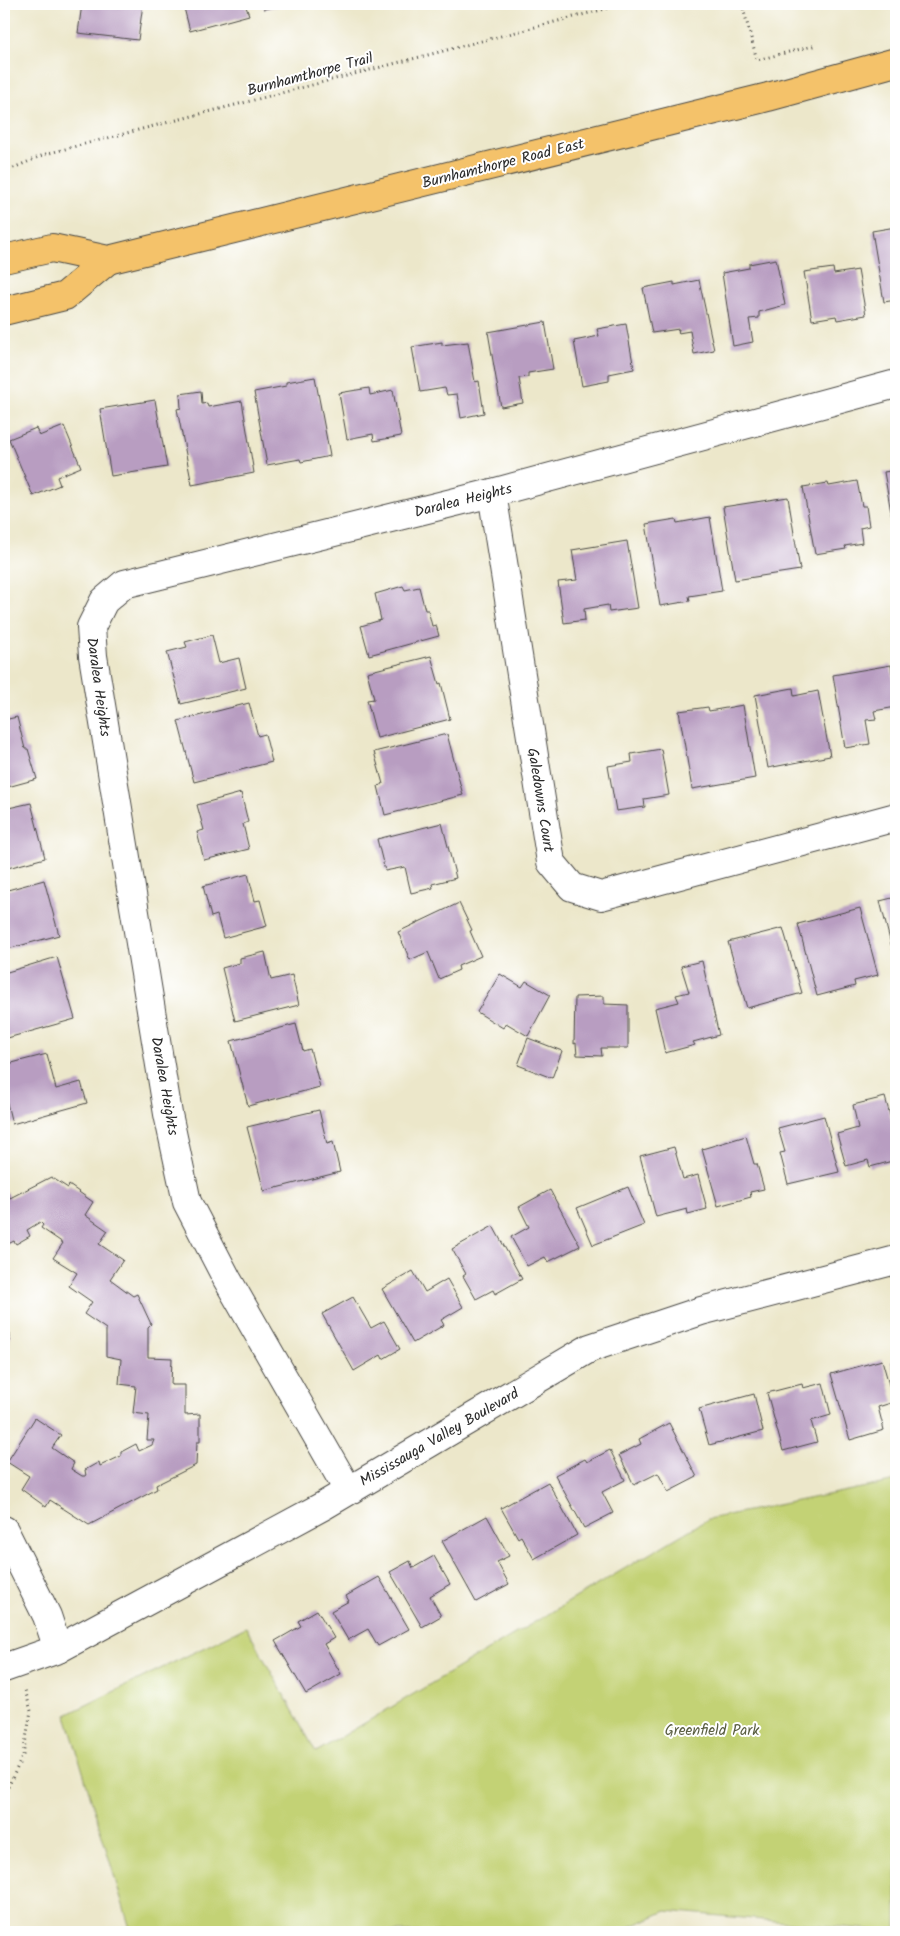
<svg xmlns="http://www.w3.org/2000/svg" width="900" height="1936" font-family="Kalam,sans-serif">
<style>
.green{fill:#c3d274;stroke:#777e50}
.building{fill:#b89dc1}
.lines{fill:none;stroke-linecap:round;stroke-linejoin:round}
.minor-casing{stroke:#484743;stroke-width:30}
.major-casing{stroke:#484743;stroke-width:30}
.path{stroke:#484743;stroke-width:3;stroke-dasharray:1 4;stroke-linecap:butt}
.minor{stroke:#fff;stroke-width:28}
.major{stroke:#f4c26a;stroke-width:28}
.labels{text-anchor:middle;stroke-width:4;stroke-linejoin:round;paint-order:stroke}
.street-label{font-size:15px;fill:#2b2b2b;stroke:#fff}
.park-label{font-size:15px;fill:#595d41;stroke:#fff}
</style>
<rect width="100%" height="100%" fill="#fff"/>
<filter id="ink" filterUnits="userSpaceOnUse"><feTurbulence type="fractalNoise" baseFrequency=".02" numOctaves="2"/><feDisplacementMap in="SourceGraphic" scale="10" xChannelSelector="R" yChannelSelector="G"/><feConvolveMatrix kernelMatrix="1 2 1 2 8 2 1 2 1" color-interpolation-filters="sRGB"/></filter>
<filter id="wash" filterUnits="userSpaceOnUse"><feTurbulence type="fractalNoise" baseFrequency=".0096" numOctaves="4" result="noise"/><feDisplacementMap in="SourceGraphic" scale="20" xChannelSelector="R" yChannelSelector="G"/><feGaussianBlur stdDeviation="1.12" result="paint"/><feColorMatrix in="noise" values="0 0 0 0 0 0 0 0 0 0 0 0 0 0 0 0 0 1.4 0 .05"/><feComposite in="paint" operator="in"/></filter>
<g filter="url(#wash)">
<rect width="100%" height="100%" fill="#ece7ca"/>
<path class="green" d="M896,1481V1932L666,1911L618,1932H131L66,1715L246,1627L316,1752L708,1519Z"/>
<g id="blocks">
<g class="building">
<path d="M82,4H143L138,40L78,33Z"/>
<path d="M183,4H245L249,15L190,31Z"/>
<path d="M263,4H284V5L264,9Z"/>
<path d="M896,227V300L884,302L872,231Z"/>
<path d="M776,259L785,305L759,312V318L749,319L753,342L733,346L722,273L749,268V264Z"/>
<path d="M833,268L834,274L858,270L866,315L837,320L836,316L812,320L804,272Z"/>
<path d="M699,280L714,350L694,354L690,331L678,333L679,329L652,333L643,288L674,282V285Z"/>
<path d="M545,322L553,369L528,373V377L519,378L523,403L501,407L488,332Z"/>
<path d="M626,324L634,369L609,374V381L582,386L574,341L599,336L597,329Z"/>
<path d="M442,342V345L468,342L475,382L479,381L484,413L461,418L457,394L447,395L445,388L420,392L412,347Z"/>
<path d="M315,377L330,456L301,462L300,459L267,465L254,392L286,386V382Z"/>
<path d="M369,388L370,395L393,390L401,436L374,441L373,434L347,439L339,393Z"/>
<path d="M201,391L202,404L207,403L208,407L242,401L254,473L192,485L177,409L181,408L180,394Z"/>
<path d="M155,400L167,467L111,476L100,409Z"/>
<path d="M64,426L81,467L57,477L60,485L33,496L9,439L36,428L39,436Z"/>
<path d="M896,470V518H892L884,472Z"/>
<path d="M857,481L862,506H866L869,526L860,528L862,543L845,546L846,549L815,554L803,487L828,483L829,486Z"/>
<path d="M788,497L800,570L735,580L723,507Z"/>
<path d="M710,517L722,591L689,596L690,601L660,606L646,524L676,519L677,523Z"/>
<path d="M627,541L638,608L609,612L608,605L584,609L585,620L564,623L558,582L577,580L572,550Z"/>
<path d="M403,586L405,590L419,587L425,610H428L432,626L436,625L439,636L369,655L361,626L381,620L375,594Z"/>
<path d="M212,635L219,663L239,658L246,688L181,704L167,652L187,647L185,642Z"/>
<path d="M431,656L439,684L441,683L450,719L377,738L367,700L374,699L367,672Z"/>
<path d="M891,665L896,697V707L874,711L876,719L866,720L870,744L845,748L833,675Z"/>
<path d="M793,688L794,696L818,691L830,756L768,768L755,695Z"/>
<path d="M249,703L258,736L265,734L272,762L194,782L178,721Z"/>
<path d="M743,705L755,778L692,789L679,711L708,707L709,711Z"/>
<path d="M17,717L25,749H28L37,779L4,788V720Z"/>
<path d="M447,734L463,795L385,815L378,786L383,784L374,752Z"/>
<path d="M661,749L669,795L644,799L645,807L616,811L608,766L632,762L631,754Z"/>
<path d="M241,793L248,822L243,824L249,849L204,860L197,832L204,830L197,805Z"/>
<path d="M31,803L45,858L4,869V809Z"/>
<path d="M442,823L456,878L432,884L433,888L411,893L405,867L385,871L377,839Z"/>
<path d="M248,874L255,901L260,900L267,926L223,938L217,915L211,917L203,886Z"/>
<path d="M44,880L59,935L4,950V891Z"/>
<path d="M896,897V964L880,901Z"/>
<path d="M459,903L472,930L470,931L481,956L458,966L459,970L439,979L428,952L410,960L398,932Z"/>
<path d="M860,908L878,975L854,981L855,986L817,996L798,924Z"/>
<path d="M783,928L802,993L747,1008L728,942Z"/>
<path d="M265,952L271,980L292,975L299,1005L235,1021L222,968L240,963V958Z"/>
<path d="M57,957L75,1019L4,1039V973Z"/>
<path d="M702,961L719,1035L693,1042L695,1045L665,1053L655,1008L679,1002L676,995L689,992L681,966Z"/>
<path d="M500,974L522,987L526,981L550,995L528,1036L506,1023L503,1028L477,1012Z"/>
<path d="M604,996V1004L628,1005V1048H601L602,1056L577,1055L576,1043L574,1044L575,997Z"/>
<path d="M296,1024L303,1051L310,1049L320,1087L248,1106L231,1041Z"/>
<path d="M528,1038L562,1051L552,1078L518,1065Z"/>
<path d="M47,1054L56,1089L81,1082L87,1103L12,1124L4,1091V1065Z"/>
<path d="M885,1097L896,1137V1160L870,1167L868,1160L846,1166L837,1134L858,1128L853,1105Z"/>
<path d="M319,1110L327,1144L333,1142L340,1172L264,1191L247,1127Z"/>
<path d="M824,1116L839,1172L788,1184L780,1153L785,1152L778,1128Z"/>
<path d="M746,1136L754,1164H757L764,1189L750,1192L751,1197L718,1206L702,1149Z"/>
<path d="M674,1147L683,1179L698,1175L707,1209L688,1214L687,1209L656,1217L640,1156Z"/>
<path d="M51,1177L68,1188L69,1185L93,1202L85,1215L108,1231L99,1244L123,1260L110,1279L133,1296L137,1294L151,1324L148,1327V1357L172,1358L171,1385H185V1415L200,1414V1442H197L196,1465L156,1485L157,1489L89,1525L50,1500L46,1507L21,1489L29,1476L7,1462L35,1418L61,1435L52,1448L74,1463L71,1469L82,1476H86L85,1470L99,1462L100,1466L121,1456V1452L136,1444L139,1451L152,1445L154,1440H147L149,1415L133,1413L136,1386L119,1384L121,1359L106,1356V1329L84,1314L92,1302L69,1286L77,1273L53,1258L63,1243L41,1228L43,1225L40,1222L27,1230L30,1236L16,1244L14,1241L4,1246V1194L7,1192L10,1198Z"/>
<path d="M628,1187L644,1225L593,1245L577,1208Z"/>
<path d="M550,1190L580,1246L548,1262L545,1257L527,1266L511,1237L529,1227L519,1207Z"/>
<path d="M493,1226L522,1279L495,1294L493,1290L476,1299L463,1276L466,1274L452,1249Z"/>
<path d="M413,1271L425,1292L447,1279L463,1307L441,1320L444,1325L413,1343L382,1289Z"/>
<path d="M353,1297L371,1328L384,1321L400,1349L383,1359L381,1355L354,1371L322,1314Z"/>
<path d="M4,1334H10L8,1362H4Z"/>
<path d="M882,1360L894,1402L878,1407L884,1430L850,1440L831,1374Z"/>
<path d="M896,1360V1380L891,1362Z"/>
<path d="M823,1383L831,1415L811,1421L817,1442L783,1451L767,1393L802,1384L803,1388Z"/>
<path d="M754,1394L763,1431L709,1445L699,1409Z"/>
<path d="M669,1423L697,1477L668,1492L658,1473L634,1485L619,1455L641,1444L639,1439Z"/>
<path d="M610,1450L625,1480L602,1492L613,1513L584,1528L555,1475L585,1459L587,1462Z"/>
<path d="M548,1482L577,1535L534,1559L521,1536L518,1538L501,1508Z"/>
<path d="M487,1516L509,1556L497,1562L509,1584L476,1602L442,1541Z"/>
<path d="M434,1556L450,1584L430,1596L441,1616L422,1627L390,1572L410,1561L413,1568Z"/>
<path d="M379,1577L409,1629L378,1646L368,1629L348,1640L331,1611L349,1601L346,1596Z"/>
<path d="M317,1610L334,1638L324,1644L341,1674L306,1694L275,1641L301,1626L298,1621Z"/>
</g>
</g>
</g>
<g filter="url(#ink)">
<use href="#blocks" fill-opacity="0" stroke="#484743" stroke-width="1"/>
<g class="lines">
<g class="minor-casing">
<g id="minor">
<path d="M492,493L551,862L572,887L601,896L896,817"/>
<path d="M348,1490L227,1279L187,1202L168,1114L93,656L91,627L104,601L124,584L492,493L896,384"/>
<path d="M4,1530L47,1616L58,1649"/>
<path d="M4,1668L58,1649L323,1506L590,1348L701,1311L896,1260"/>
</g>
</g>
<g class="major-casing">
<g id="major">
<path d="M4,259L52,248L108,260L768,97L896,62"/>
<path d="M4,311L65,296L108,260"/>
</g>
</g>
<g class="path">
<path d="M742,4L757,60L817,45"/>
<path d="M4,172L46,154L624,4"/>
<path d="M4,1796L23,1755L31,1711L25,1690"/>
</g>
<use href="#minor" class="minor"/>
<use href="#major" class="major"/>
</g>
</g>
<g class="labels">
<g class="street-label">
<text transform="translate(310 74) rotate(-15)" y="5">Burnhamthorpe Trail</text>
<text transform="translate(503 163) rotate(-14)" y="5">Burnhamthorpe Road East</text>
<text transform="translate(463 500) rotate(-14)" y="5">Daralea Heights</text>
<text transform="translate(99 687) rotate(82)" y="5">Daralea Heights</text>
<text transform="translate(541 800) rotate(81)" y="5">Galedowns Court</text>
<text transform="translate(165 1086) rotate(80)" y="5">Daralea Heights</text>
<text transform="translate(439 1437) rotate(-30)" y="5">Mississauga Valley Boulevard</text>
</g>
<g class="park-label">
<text x="712" y="1735">Greenfield Park</text>
</g>
</g>
<rect width="900" height="1936" fill="none" stroke="#fff" stroke-width="20"/>
</svg>
